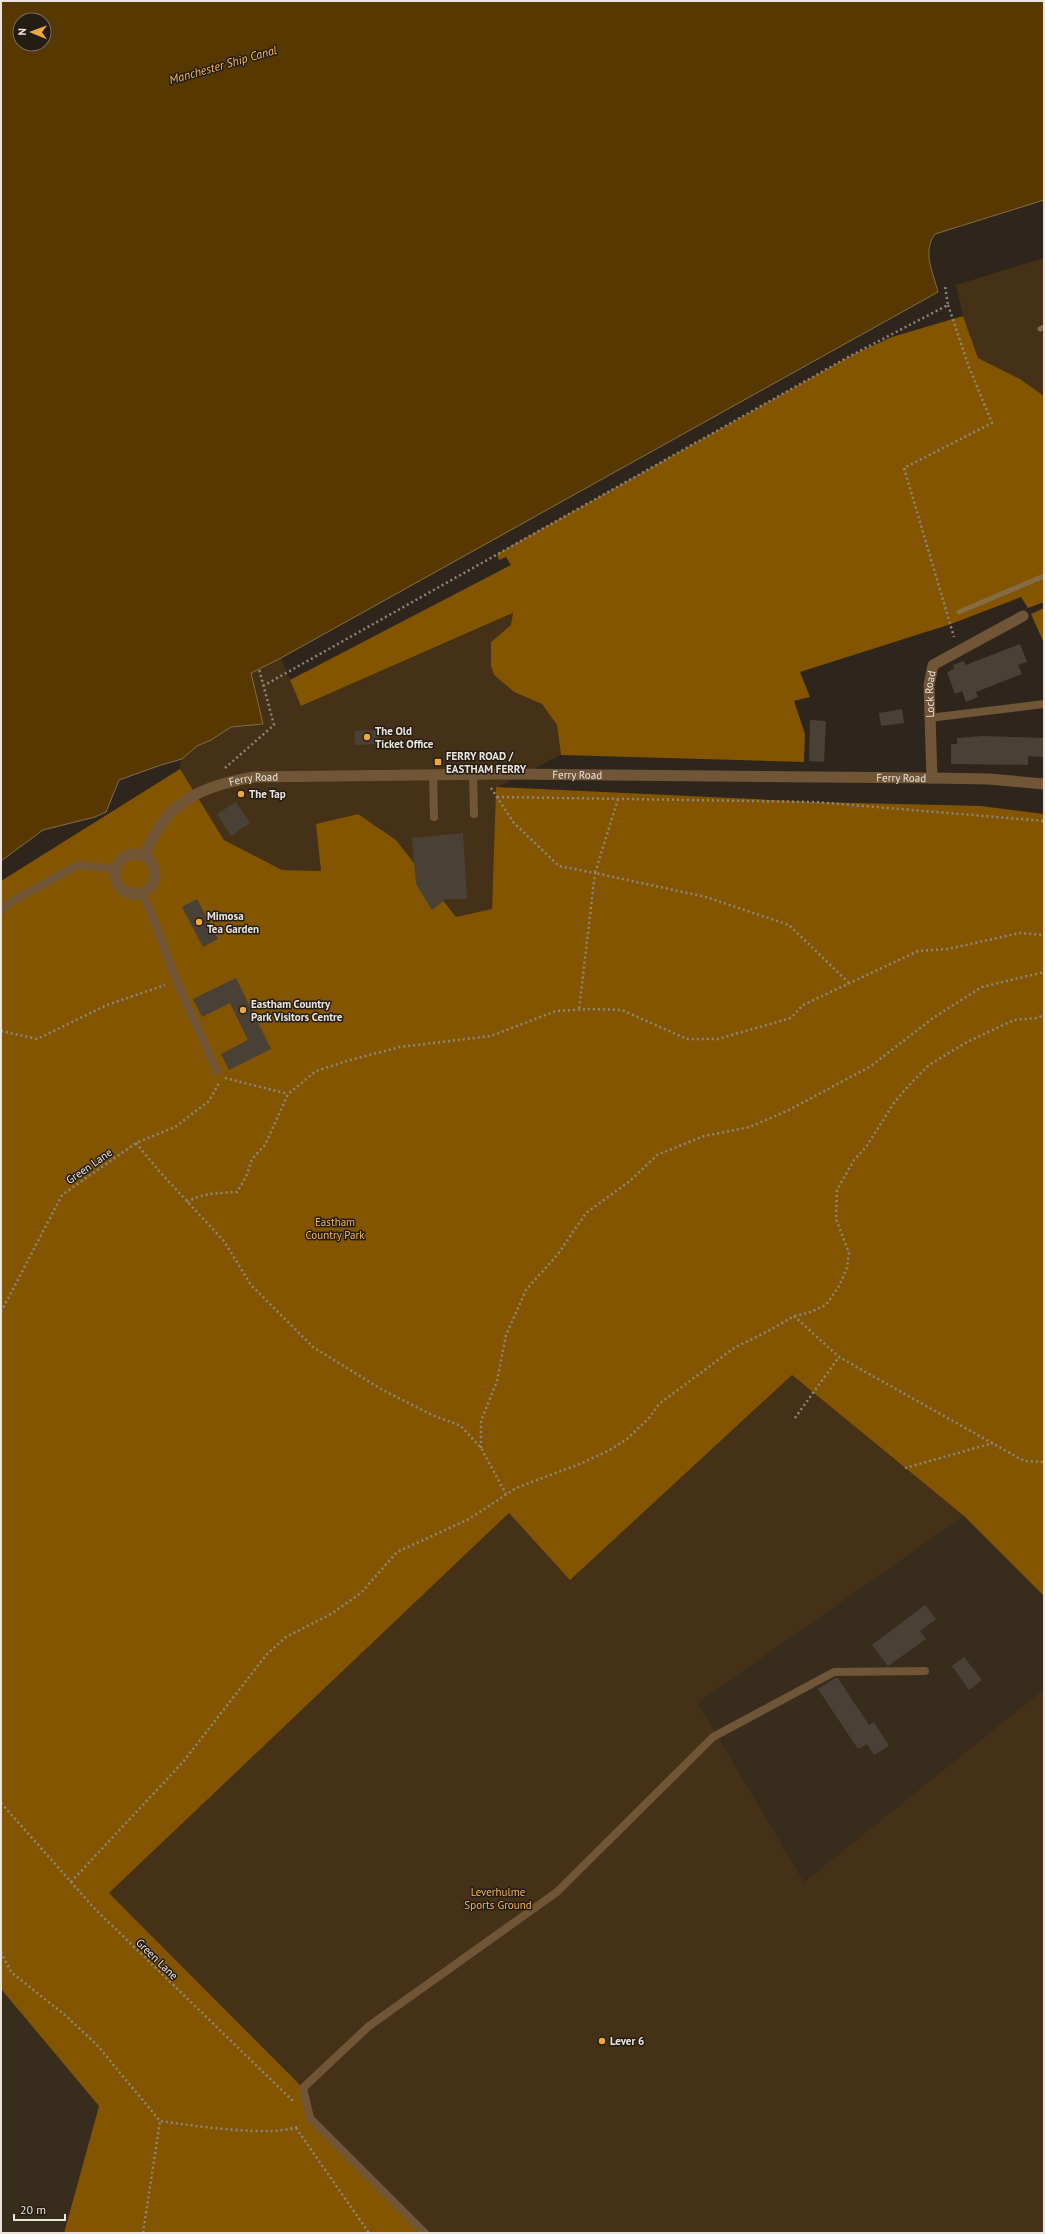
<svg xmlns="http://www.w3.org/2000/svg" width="1045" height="2234" font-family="'PT Sans',sans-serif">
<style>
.built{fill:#382c1c}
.green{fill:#453117}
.forest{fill:#835501}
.water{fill:#583801;stroke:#846c44;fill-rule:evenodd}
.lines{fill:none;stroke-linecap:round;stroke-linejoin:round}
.stream{stroke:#846c44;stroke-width:5}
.building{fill:#4a4136}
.path{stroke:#8d867e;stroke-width:2.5;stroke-dasharray:2 3;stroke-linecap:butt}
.service{stroke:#705636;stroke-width:8}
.minor{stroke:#705636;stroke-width:11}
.tertiary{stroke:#705636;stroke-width:11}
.poi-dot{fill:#efa73d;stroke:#241d13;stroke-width:1.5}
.labels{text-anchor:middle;stroke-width:3;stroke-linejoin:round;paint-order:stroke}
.street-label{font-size:11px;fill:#ebe5df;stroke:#241d13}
.poi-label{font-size:11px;font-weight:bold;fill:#ebe5df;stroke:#241d13;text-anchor:start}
.park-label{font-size:11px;fill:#f4b45c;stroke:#241d13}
.water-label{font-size:12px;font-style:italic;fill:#f8b861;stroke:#241d13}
</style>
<rect width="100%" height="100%" fill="#2e261c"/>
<g class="built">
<path d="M964,1516L1044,1596V1689L804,1882L698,1703Z"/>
<path d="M1,1989L99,2106L64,2233H1Z"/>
</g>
<g class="green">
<path d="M1044,258V396L1020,379L978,358L963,316L956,285Z"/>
<path d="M870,273V287L782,312L757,331L610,393L581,425V470L571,478L570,486L551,495L534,518L359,615L340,610L296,637L227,635L226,676L191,708L217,707L224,691L254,690L250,673L281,658L301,706L514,613L511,625L491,642V666L494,675L514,692L542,704L557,725L561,755L496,788L492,909L456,917L396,840L358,814L317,824L321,871L282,870L224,840L180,769L181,759L161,765L119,780L106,812L95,817L43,830L1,861V746L26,731L85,687L199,609L341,520L507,404L700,324L741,317Z"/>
<path d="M792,1375L964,1516L698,1703L804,1882L1044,1689V2233H425L310,2118L303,2088L109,1893L509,1513L570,1579Z"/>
</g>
<g class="forest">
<path d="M963,316L978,358L1020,379L1044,396V602L1028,608L1021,597L951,624L800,672L810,697L794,701L805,734L804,762L561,755L557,725L542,704L514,692L494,675L491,666V642L511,625L513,613L301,706L290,680L511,565L506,557L499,560L497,554L854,354L892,337Z"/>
<path d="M1044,608V643L1031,614Z"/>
<path d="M180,769L224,840L282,870L321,871L316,824L358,814L396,840L456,917L492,909L496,787L816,802L981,806L1044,814V1596L964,1516L792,1375L570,1580L509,1513L109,1893L303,2088L310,2118L425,2233H64L99,2106L1,1989V881Z"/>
</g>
<path class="water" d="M1,1H1044V200L935,234C922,252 933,272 938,292L281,658L251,673L263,724L231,727L211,740L197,746L182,759L161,765L119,780L106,812L95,817L43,830L1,861ZM20,20H44V44H20Z"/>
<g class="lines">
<g class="stream">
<path d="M1040,329L1044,327"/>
<path d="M959,612L1044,576"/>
</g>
</g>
<g class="building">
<path d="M1020,644L1027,662L1018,665L1022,674L976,692L978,697L966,702L962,691L955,694L947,672L954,669L953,665L964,661L966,665Z"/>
<path d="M902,709L904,723L881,726L879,713Z"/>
<path d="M810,720L826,721L824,762L809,761Z"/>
<path d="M378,730L379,744L355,745L354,731Z"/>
<path d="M983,736L1044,738V757L1028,756V765L951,764V744H957V738Z"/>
<path d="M236,802L250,823L231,836L217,814Z"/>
<path d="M463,833L467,899H446L432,910L416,884L412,838Z"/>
<path d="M197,899L218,939L203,947L182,907Z"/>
<path d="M236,978L271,1049L229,1070L221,1054L248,1040L230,1003L202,1017L193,999Z"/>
<path d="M925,1605L936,1619L920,1631L926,1639L888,1666L872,1645Z"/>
<path d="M964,1657L982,1680L969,1690L952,1666Z"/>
<path d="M837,1677L869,1725L874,1722L889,1746L874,1755L867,1744L858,1749L818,1689Z"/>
</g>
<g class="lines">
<g class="path">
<path d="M948,305L969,367L992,423L904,468L954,637"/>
<path d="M263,686L850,356L948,305L945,286"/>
<path d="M225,768L274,725L259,669"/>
<path d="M491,788L514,823L559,866L595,873L579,1010"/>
<path d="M497,797L816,802L1044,821"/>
<path d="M618,799L595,873L706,897L789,925L849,983"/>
<path d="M1,1031L37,1039L107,1005L165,985"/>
<path d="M225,1078L288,1094"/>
<path d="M136,1143L159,1171L224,1241L251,1285L313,1347L381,1389L432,1415L461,1426L481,1448L506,1494"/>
<path d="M187,1202C201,1193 221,1193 237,1192L246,1177L252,1159L265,1145L288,1094L316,1071L350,1060L400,1047L491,1036L556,1011L590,1009L622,1010L687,1039H718L791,1018L803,1005L918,951L948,949L1020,933L1044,935"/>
<path d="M1,1312L62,1195L136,1143L175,1127L209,1101L219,1083"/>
<path d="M794,1316L839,1357L1024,1461L1044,1462"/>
<path d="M795,1418L839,1357"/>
<path d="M481,1448V1421L497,1381L506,1335L526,1290L558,1254L586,1213L630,1181L657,1155L704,1136L750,1127L791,1109L871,1066L933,1018L982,987L1044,972"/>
<path d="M905,1468L993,1443"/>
<path d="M1,1803L95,1909L293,2101"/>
<path d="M71,1882L183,1762L267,1654L286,1637L331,1614L361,1593L397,1552L469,1519L516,1488L582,1463L610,1450L627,1439L649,1418L659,1404L734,1348L772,1329L794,1316L808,1313L826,1305L839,1286L847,1268L849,1253L836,1219L837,1190L854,1160L866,1147L894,1103L909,1085L929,1065L967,1042L1014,1020L1037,1018L1044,1015"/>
<path d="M1,1952L11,1972L66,2016L97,2045L160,2121C188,2125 279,2139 300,2125"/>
<path d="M296,2128L369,2233"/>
<path d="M143,2233L160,2121"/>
</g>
<g class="service">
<path d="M929,718L1044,704"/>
<path d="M433,775L434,817"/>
<path d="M473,775L474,814"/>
<path d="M141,894L149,907L176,980L217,1071"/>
<path d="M1,910L14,900L78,865L116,869"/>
<path d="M425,2233L310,2118L303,2088L369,2026L557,1892L713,1737L834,1672L925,1671"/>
</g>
<g class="minor">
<path id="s1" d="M932,778L929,685L933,665L1023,616"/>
<circle cx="135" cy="874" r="20"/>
</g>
<path class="tertiary" id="s2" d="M143,856C149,846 154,835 160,826C181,794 218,783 254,777L500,774L932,778L989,779L1044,784"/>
</g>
<g class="poi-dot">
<circle cx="367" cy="737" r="4"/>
<rect x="434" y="758" width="8" height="8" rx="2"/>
<circle cx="241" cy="794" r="4"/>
<circle cx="199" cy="922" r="4"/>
<circle cx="243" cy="1010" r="4"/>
<circle cx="602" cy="2041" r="4"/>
</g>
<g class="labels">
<g class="street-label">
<text dy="4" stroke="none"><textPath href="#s1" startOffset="84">Lock Road</textPath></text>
<text dy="4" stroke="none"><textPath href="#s2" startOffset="467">Ferry Road</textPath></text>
<text dy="4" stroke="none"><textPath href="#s2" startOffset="791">Ferry Road</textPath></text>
<text dy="4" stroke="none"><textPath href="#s2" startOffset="143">Ferry Road</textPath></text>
<text transform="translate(89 1166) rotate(-35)" y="4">Green Lane</text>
<text transform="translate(157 1959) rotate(44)" y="4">Green Lane</text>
</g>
<g class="poi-label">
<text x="375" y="735">The Old<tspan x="375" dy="13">Ticket Office</tspan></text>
<text x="446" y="760">FERRY ROAD /<tspan x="446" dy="13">EASTHAM FERRY</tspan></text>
<text x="249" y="798">The Tap</text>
<text x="207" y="920">Mimosa<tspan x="207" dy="13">Tea Garden</tspan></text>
<text x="251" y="1008">Eastham Country<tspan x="251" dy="13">Park Visitors Centre</tspan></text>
<text x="610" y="2045">Lever 6</text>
</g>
<g class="park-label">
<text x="335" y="1226">Eastham<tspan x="335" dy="13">Country Park</tspan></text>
<text x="498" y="1896">Leverhulme<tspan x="498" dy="13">Sports Ground</tspan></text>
</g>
<g class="water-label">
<text transform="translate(223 65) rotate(-16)" y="4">Manchester Ship Canal</text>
</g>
</g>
<rect width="1045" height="2234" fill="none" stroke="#ebe5df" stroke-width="4"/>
<g transform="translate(32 32) rotate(271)"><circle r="19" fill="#241d13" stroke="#746d65"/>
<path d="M0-3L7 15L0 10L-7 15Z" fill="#efa73d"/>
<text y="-6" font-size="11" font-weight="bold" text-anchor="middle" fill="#ebe5df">N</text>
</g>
<path d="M14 2214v6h51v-6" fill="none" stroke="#ebe5df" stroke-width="2"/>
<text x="20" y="2214" font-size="12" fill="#ebe5df" stroke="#241d13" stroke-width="3" paint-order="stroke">20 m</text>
</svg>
